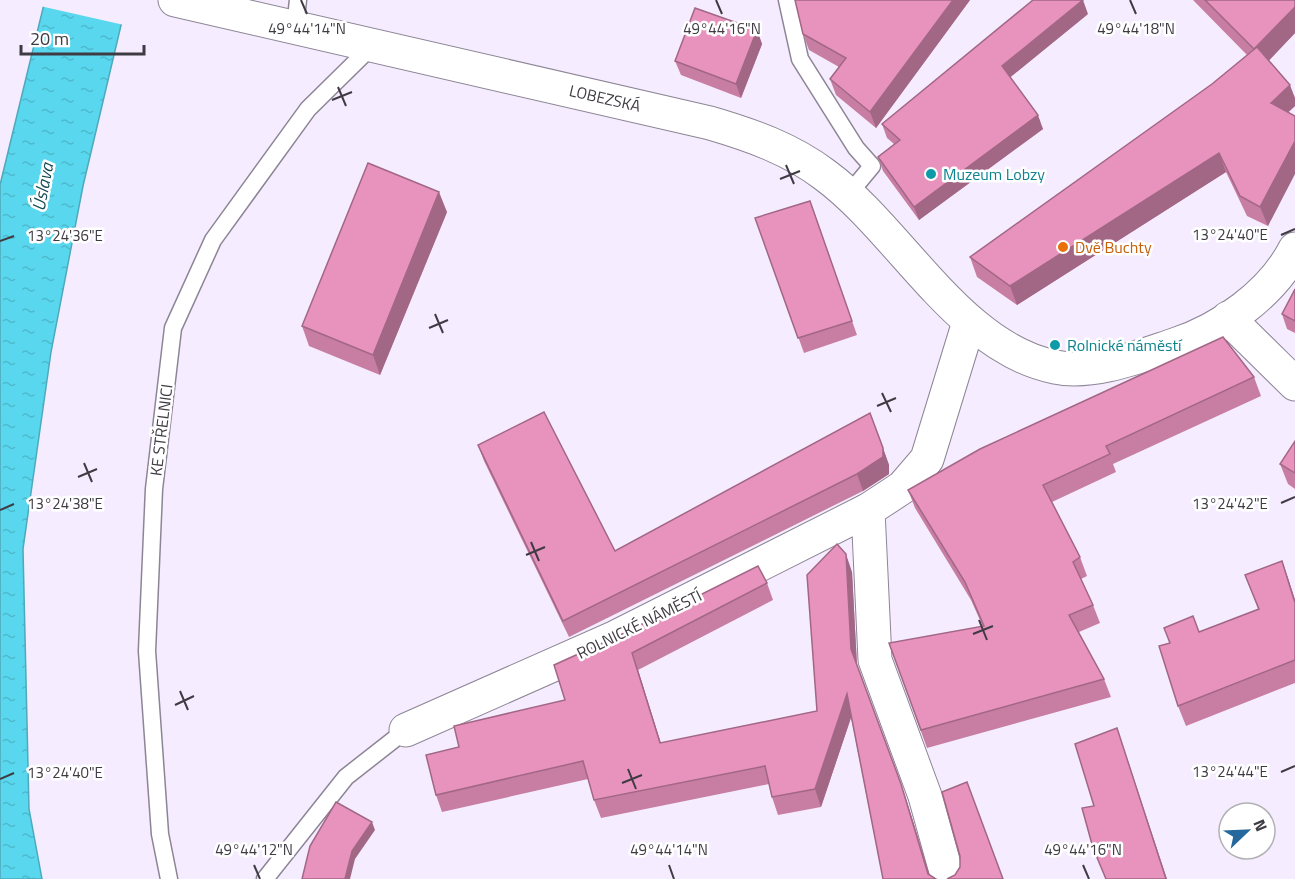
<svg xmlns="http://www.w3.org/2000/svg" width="1295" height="879" font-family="'Titillium Web',sans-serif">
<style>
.water{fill:url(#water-ripples);stroke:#50a8bb;stroke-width:1.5}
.pier{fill:#f5edff}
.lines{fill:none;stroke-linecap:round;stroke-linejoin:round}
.service-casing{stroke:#8d8595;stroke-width:19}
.minor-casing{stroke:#8d8595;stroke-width:35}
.tertiary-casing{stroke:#8d8595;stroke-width:35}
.service{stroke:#fff;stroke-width:16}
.minor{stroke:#fff;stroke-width:33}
.tertiary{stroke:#fff;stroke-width:33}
.wall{fill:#c87ea3}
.shaded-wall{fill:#a26785}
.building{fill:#e893be;stroke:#a26785;stroke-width:1.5}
.ticks{fill:none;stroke:#3f3b43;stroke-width:2}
.culture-dot{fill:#0f9aa8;stroke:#fff;stroke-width:2}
.food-dot{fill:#e8710a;stroke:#fff;stroke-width:2}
.labels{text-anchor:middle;stroke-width:5;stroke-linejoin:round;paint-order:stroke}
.street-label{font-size:16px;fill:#3f3b43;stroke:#fff}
.culture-label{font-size:16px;fill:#0d838f;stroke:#fff;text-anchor:start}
.food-label{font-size:16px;fill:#c56008;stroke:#fff;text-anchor:start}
.water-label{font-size:18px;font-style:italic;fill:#144b55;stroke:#fff}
.ticks-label{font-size:15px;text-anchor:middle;fill:#3f3b43;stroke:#fff;stroke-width:5;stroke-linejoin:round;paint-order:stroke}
</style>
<defs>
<pattern id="water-ripples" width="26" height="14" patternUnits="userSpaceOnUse" patternTransform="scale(1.5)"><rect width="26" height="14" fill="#58d7ee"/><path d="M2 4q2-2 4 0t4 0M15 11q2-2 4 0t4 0" fill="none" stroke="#4eb9cd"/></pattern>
</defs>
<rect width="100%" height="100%" fill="#f5edff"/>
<path class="water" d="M45,0H127L83,186L51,352L23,549L29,809L42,879H0V185Z"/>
<path class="pier" d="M42,0H130L124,25L40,6Z"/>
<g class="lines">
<g class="service-casing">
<g id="service">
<path d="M787,0L800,59L856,148L872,166L848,195"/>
<path d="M295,27L298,0"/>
<path d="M169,879L160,834L147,651L154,489L173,328L213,240L308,109L373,45"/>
<path d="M265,879L346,777L406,730"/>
</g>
</g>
<g class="minor-casing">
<g id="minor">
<path d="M1228,318L1295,384"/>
<path d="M406,730L616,637L868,510"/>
<path d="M948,879L925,796L875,660L868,510L903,487L927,459L969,322"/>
</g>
</g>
<g class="tertiary-casing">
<path id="tertiary" d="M175,0L710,123C751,135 791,149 825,175C900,230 959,348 1055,367C1092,375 1138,357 1174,345C1221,330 1272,294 1295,249"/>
</g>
<use href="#service" class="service"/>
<use href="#minor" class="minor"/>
<use href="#tertiary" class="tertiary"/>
</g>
<g class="wall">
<path d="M795,0H970L876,128L836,95L830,79L839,67L809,50L803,34Z"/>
<path d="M1193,0H1295V33L1269,60L1295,98V106L1288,112L1268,226L1247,216L1226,172L1017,305L977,277L970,257L1212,84L1247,55Z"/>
<path d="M1088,14L1010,77L1043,129L919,220L883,171L878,157L894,144L887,138L882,124Z"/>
<path d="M757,30L762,44L741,98L681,75L675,61Z"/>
<path d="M810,201L857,335L804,353L755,218Z"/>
<path d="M447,212L380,375L309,346L302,326Z"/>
<path d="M1295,289V333L1287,329L1282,314Z"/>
<path d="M1254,377L1261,396L1113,464L1116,472L1052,502L1080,557L1087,576L1081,579L1093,605L1100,623L1079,632L1104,679L1111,697L927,748L889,643L983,627L971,600L915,508L908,490Z"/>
<path d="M870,413L889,465V474L863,491L569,637L484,461L478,445L615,551Z"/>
<path d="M1295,441V489L1288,484L1280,464Z"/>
<path d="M1282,561L1295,600V683L1186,726L1178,706L1199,632L1258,609L1245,575Z"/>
<path d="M852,572L857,666L907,802L929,875L883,879L851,717L821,807L778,815L772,797L769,784L601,818L594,800L588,779L442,812L436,795L459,747L565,700L554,665L767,583L773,600L638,670L661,743L817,711Z"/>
</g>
<g class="shaded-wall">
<path d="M953,0H970L876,128L870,112Z"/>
<path d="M1083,0L1088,14L1007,80L1002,66Z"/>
<path d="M1295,7V33L1261,69L1254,50Z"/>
<path d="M757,30L762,44L741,98L736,84Z"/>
<path d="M1290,85L1295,98V106L1278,122L1271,103Z"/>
<path d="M1038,115L1043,129L919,220L914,207Z"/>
<path d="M1295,141V174L1268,226L1260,207Z"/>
<path d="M1219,153L1226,172L1017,305L1010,286Z"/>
<path d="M439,192L447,212L380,375L373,355Z"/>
<path d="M883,448L889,465V474L863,491L857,474Z"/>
<path d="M846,554L852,572L857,666L851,649Z"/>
<path d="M1282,561L1289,581L1295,600V603Z"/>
<path d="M632,653L638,670L666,761L660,743Z"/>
<path d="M847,694L853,712L821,807L815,789Z"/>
<path d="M1117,728L1123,746L1167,879H1166Z"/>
<path d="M901,784L907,802L931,879H930Z"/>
<path d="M372,822L375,830L355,859L350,879H345L352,851Z"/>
</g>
<g class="building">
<path d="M795,0H953L870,112L830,79L846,58L803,34Z"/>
<path d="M1033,0H1083L1002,66L1038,115L914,207L878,157L900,140L882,124Z"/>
<path d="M1205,0H1295V7L1254,49Z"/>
<path d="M695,8L757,30L736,84L675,61Z"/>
<path d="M1257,47L1290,85L1271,103L1295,116V141L1260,207L1240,196L1219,153L1010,286L970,257L1212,84Z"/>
<path d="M368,163L439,192L373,355L302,326Z"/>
<path d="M810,201L852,321L798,338L755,218Z"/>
<path d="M1295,289V321L1282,314Z"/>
<path d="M1223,337L1254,377L1106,446L1110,454L1043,485L1080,557L1073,562L1093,605L1069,615L1104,679L921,730L889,643L984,626L965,582L908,490L980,449Z"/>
<path d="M544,412L615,551L870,413L883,448V457L857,474L563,621L478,445Z"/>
<path d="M1295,441V473L1280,464Z"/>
<path d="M837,544L846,554L851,649L901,784L928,874L936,879H883L847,694L815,789L772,797L765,766L594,800L583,761L436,795L426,755L459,747L454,726L565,700L554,665L618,636L758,566L767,583L632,653L660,743L817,711L807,575Z"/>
<path d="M1282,561L1295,603V660L1178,706L1159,646L1170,643L1164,628L1193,616L1199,632L1259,609L1245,575Z"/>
<path d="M1117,728L1166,879H1106L1093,848L1082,808L1094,806L1075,744Z"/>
<path d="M967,782L1003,879H947L955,875L960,867V856L942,792Z"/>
<path d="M336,802L372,822L352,851L345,879H302L310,846Z"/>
</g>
<path class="ticks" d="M301,0L307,14M716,0L722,14M1130,0L1136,14M338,87L346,106M332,100L352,92M786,165L794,184M780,179L800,171M1281,235L1295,229M0,241L14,236M435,314L443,333M429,328L448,320M882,393L891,412M877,406L896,398M84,463L92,482M78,477L97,469M1281,503L1295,497M0,510L14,504M531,542L539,561M526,555L545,547M979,620L987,640M973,634L993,626M180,691L188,710M175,705L194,696M628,769L636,789M1281,772L1295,766M0,779L14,773M622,783L642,775M254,865L260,879M669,865L674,879M1083,865L1089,879"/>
<g class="culture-dot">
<circle cx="931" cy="174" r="6"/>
<circle cx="1055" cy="345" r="6"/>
</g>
<circle class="food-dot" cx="1063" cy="247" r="6"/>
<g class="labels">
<g class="street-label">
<text transform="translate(605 98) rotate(13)" y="6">LOBEZSKÁ</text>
<text transform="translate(161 430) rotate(-83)" y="6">KE STŘELNICI</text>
<text transform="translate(639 624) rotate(-26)" y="6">ROLNICKÉ NÁMĚSTÍ</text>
</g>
<g class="culture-label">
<text x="943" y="180">Muzeum Lobzy</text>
<text x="1067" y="351">Rolnické náměstí</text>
</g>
<g class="food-label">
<text x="1075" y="253">Dvě Buchty</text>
</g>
<g class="water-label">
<text transform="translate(43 187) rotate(-79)" y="6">Úslava</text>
</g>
</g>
<g class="ticks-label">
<text x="307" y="34">49°44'14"N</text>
<text x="722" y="34">49°44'16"N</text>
<text x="1136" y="34">49°44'18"N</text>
<text x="1230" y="240">13°24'40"E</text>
<text x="65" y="241">13°24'36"E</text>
<text x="1230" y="509">13°24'42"E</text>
<text x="65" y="509">13°24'38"E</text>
<text x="1230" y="777">13°24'44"E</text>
<text x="65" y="778">13°24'40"E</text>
<text x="254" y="855">49°44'12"N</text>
<text x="669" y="855">49°44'14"N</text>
<text x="1083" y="855">49°44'16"N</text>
</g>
<g transform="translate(1247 831) rotate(67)"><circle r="28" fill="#ffffff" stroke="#b2b1b4" stroke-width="1.5"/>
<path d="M0-4.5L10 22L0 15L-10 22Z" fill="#24689d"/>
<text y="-9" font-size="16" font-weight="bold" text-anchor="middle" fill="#3f3b43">N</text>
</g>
<path d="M21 45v9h123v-9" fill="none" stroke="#3f3b43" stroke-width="3"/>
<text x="30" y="45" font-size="18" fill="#3f3b43" stroke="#ffffff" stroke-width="4.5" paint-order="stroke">20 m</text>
</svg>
